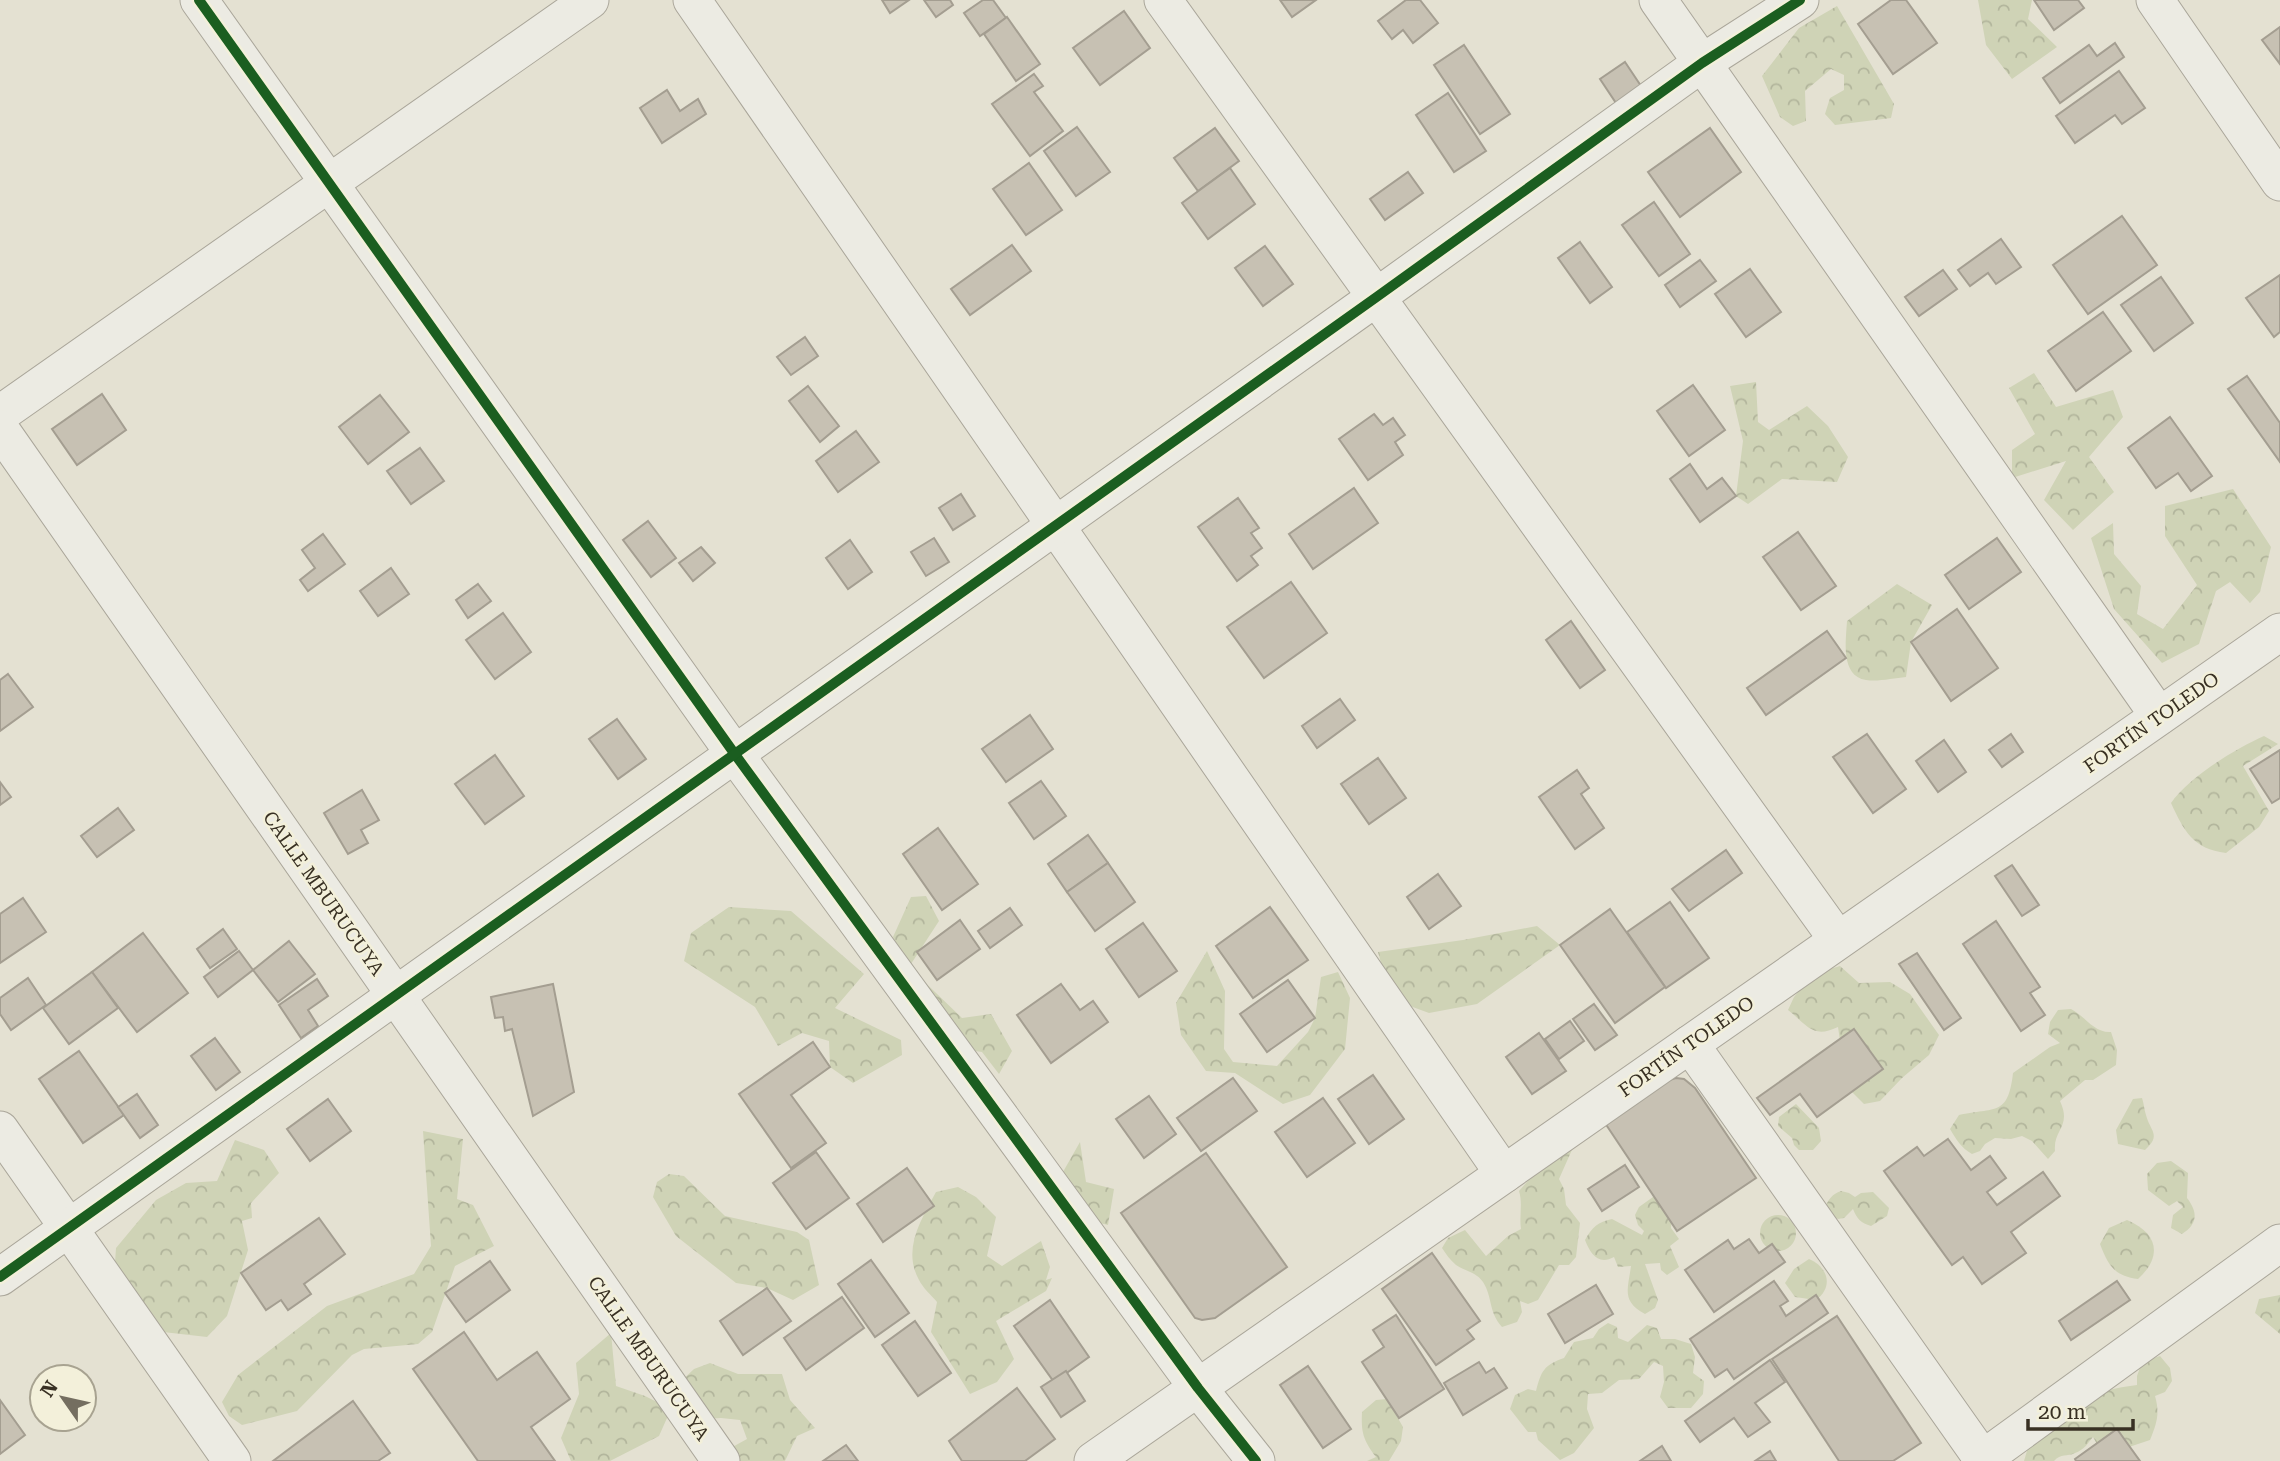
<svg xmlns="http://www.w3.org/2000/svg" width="2280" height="1461" font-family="'Roboto Serif',serif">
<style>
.forest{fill:url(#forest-crowns)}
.building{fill:#c7c1b3;stroke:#a49e91;stroke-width:2}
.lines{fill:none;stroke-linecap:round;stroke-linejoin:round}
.minor-casing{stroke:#aaa69a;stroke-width:39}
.minor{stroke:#ecebe3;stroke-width:37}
.cycleway-casing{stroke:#f3f0da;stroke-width:15}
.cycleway{stroke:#1b5e20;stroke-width:10}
.labels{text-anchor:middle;stroke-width:5;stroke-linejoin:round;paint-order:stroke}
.street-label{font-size:19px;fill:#383023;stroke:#f3f0da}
</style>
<defs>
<pattern id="forest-crowns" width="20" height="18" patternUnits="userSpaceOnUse" patternTransform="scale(1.75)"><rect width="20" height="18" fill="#cfd3b6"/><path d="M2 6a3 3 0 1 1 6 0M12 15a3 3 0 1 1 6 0" fill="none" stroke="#b2b59c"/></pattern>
</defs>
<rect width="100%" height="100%" fill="#e4e1d2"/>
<g class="forest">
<path d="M1978,0H2032L2028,19L2057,47L2012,79L1986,45Z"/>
<path d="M1837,6L1894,104L1891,118L1835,125L1825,114L1830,98L1844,90V75L1831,69L1805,91L1806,121L1793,126L1780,117L1762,76L1799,28Z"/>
<path d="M2034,373L2056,407L2113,390L2123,417L2089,457L2114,492L2073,530L2044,500L2066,461L2012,478V450L2035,434L2009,388Z"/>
<path d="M1756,382L1758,422L1769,430L1807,406L1828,426L1848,457L1837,482L1782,479L1748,504L1736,496L1743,441L1730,386Z"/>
<path d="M2233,489L2271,547L2260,592L2250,603L2230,582L2216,591L2199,644L2162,663L2114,609L2091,538L2113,523L2114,554L2141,586L2137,614L2163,629L2197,585L2165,536V506Z"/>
<path d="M1897,584L1932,605L1911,642L1906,677C1894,678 1878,682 1866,680C1840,676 1846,640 1847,621Z"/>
<path d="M2264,736L2278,744L2243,766L2269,811L2259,827L2226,853C2193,849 2184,831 2171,803C2189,777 2235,749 2264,736Z"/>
<path d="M926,896L939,921L909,967L962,1018L991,1014L1012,1051L999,1074L982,1052L940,1046L893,937L911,897Z"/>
<path d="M729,907L791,911L864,974L835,1008L901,1040L902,1055L853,1083L830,1067L829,1041L802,1033L778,1046L755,1007L684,961L691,933Z"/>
<path d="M1537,926L1560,945L1477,1004L1429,1013L1391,999L1378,952L1463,940Z"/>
<path d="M1207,951L1225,991L1224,1049L1233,1062L1277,1066L1308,1032L1315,1018L1321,977L1338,972L1350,998L1345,1049L1310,1095L1283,1104L1235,1073L1206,1071L1181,1035L1176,1003Z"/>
<path d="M1840,966L1859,983L1890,982L1910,994L1939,1035L1929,1055L1902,1078L1880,1101L1864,1104L1843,1083L1842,1054L1838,1027C1813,1039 1808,1026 1788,1010L1794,997L1813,974Z"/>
<path d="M2071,1009C2086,1017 2094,1033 2111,1032L2117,1050L2116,1065L2093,1080H2085L2060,1101C2072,1127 2053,1129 2055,1151L2048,1159L2032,1141L2022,1136L2011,1139L1995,1138L1985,1144L1980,1151L1972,1154C1961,1148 1956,1139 1950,1129L1959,1115C1995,1107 2008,1117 2013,1073L2050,1047L2060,1043L2048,1034L2050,1022L2058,1010Z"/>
<path d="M2142,1098C2144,1104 2144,1109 2146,1115C2150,1131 2162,1135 2145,1150L2118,1144L2116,1130L2133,1099Z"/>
<path d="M1796,1104L1819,1128L1821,1141L1813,1150H1799L1794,1145L1792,1138L1778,1126L1779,1117Z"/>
<path d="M423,1131L463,1139L457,1199L473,1205L494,1246L455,1266L432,1332L418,1344L364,1349L352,1355L297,1411L242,1425L229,1416L222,1402L238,1375L327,1306L414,1274L431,1246Z"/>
<path d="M235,1140L264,1150L279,1173L251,1203L252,1218L242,1221L248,1250L227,1316L207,1337L163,1332L114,1277L116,1248L156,1200L186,1183L217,1181Z"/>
<path d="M1080,1142L1086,1182L1114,1189L1108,1225L1067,1215L1051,1193Z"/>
<path d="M1575,1143L1559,1179L1564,1189L1566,1205L1580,1223L1576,1257L1569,1265H1559L1538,1300L1528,1304L1520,1301L1522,1312L1517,1322L1502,1327C1488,1311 1493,1298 1483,1282C1475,1271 1466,1272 1456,1265C1450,1260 1446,1254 1442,1248L1448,1238L1465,1230L1486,1256L1508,1236L1521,1229C1519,1215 1523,1204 1519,1191L1533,1175L1544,1169L1552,1155Z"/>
<path d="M2171,1161L2188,1173L2187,1198C2198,1212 2198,1224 2182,1234L2171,1228L2173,1215L2183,1207L2177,1201L2169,1206L2148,1190L2147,1174L2157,1163Z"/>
<path d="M669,1174L684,1176L725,1216L797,1232L809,1240L819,1285L793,1300L767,1288L736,1283L676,1236L653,1197L657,1182Z"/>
<path d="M958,1187L976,1197L996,1217L987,1256L1002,1266L1041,1241L1050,1267L1046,1280L1052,1278L1046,1291L996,1321L1014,1359L997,1382L970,1394L931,1332L937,1302C931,1295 923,1288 919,1280C902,1249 921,1220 936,1192Z"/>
<path d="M1841,1191L1849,1193L1855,1197L1861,1193L1873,1192L1889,1208L1887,1216L1871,1226C1861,1223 1857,1219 1853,1209L1844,1218L1838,1219L1827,1214L1825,1207C1829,1199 1832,1194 1841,1191Z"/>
<path d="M1660,1192L1672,1214L1671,1228L1679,1239L1670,1246L1679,1267L1667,1275L1661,1270L1660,1263L1645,1264L1658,1300L1655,1308L1645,1314C1621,1301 1628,1289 1631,1266L1618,1267L1614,1257C1598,1266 1590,1253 1585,1240C1592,1227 1598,1222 1612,1219L1642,1235L1644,1231L1638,1225L1635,1215L1639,1207Z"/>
<circle cx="1778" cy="1233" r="18"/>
<path d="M2127,1220C2158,1233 2163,1256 2138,1279C2114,1276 2108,1265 2100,1244L2109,1228Z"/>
<path d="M1809,1259C1828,1267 1834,1287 1816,1300L1795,1297L1785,1283L1794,1269Z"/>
<path d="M2280,1295V1334L2255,1313L2259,1299Z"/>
<path d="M1608,1323L1617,1327L1618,1338L1628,1342L1647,1325L1657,1328L1661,1339H1675L1691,1344L1695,1357L1693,1373L1704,1381L1703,1394L1691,1408H1668L1660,1397L1664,1382L1663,1366L1654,1362L1639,1379L1619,1380L1602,1393L1588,1394L1587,1409L1594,1428L1574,1453L1560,1460L1538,1440L1536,1432H1528L1510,1409L1515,1395L1528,1389L1536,1391C1541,1371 1544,1365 1564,1358L1574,1342L1593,1338L1599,1329Z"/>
<path d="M611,1333L616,1386L645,1396L671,1409L659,1436L610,1461H571L561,1438L579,1394L576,1363Z"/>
<path d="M2160,1356L2170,1368L2172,1381L2165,1392L2155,1396C2160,1413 2157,1423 2150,1440L2123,1449L2097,1444L2093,1437C2088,1443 2084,1450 2075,1453C2067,1457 2061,1453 2054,1461H2024L2029,1444C2057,1434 2073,1410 2098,1395C2110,1388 2123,1387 2137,1385V1376L2142,1362Z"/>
<path d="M710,1363L738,1374H782L790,1400L815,1428L797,1436L785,1461H721L727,1450L747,1439L740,1420L721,1418L686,1420L676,1386L694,1369Z"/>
<path d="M1387,1399L1403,1427L1401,1441L1389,1461H1367L1376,1457C1363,1440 1361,1432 1362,1412L1376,1400Z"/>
</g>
<g class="building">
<path d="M882,0H909L890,13Z"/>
<path d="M924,0H950L953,5L936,17Z"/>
<path d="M983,0H993L1006,18L980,36L964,13Z"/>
<path d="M1280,0H1316L1292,17Z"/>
<path d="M1406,0H1420L1438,23L1413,43L1403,30L1392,39L1378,21Z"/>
<path d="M1891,0H1906L1937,43L1893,74L1858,24Z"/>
<path d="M2034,0H2078L2084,8L2054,30Z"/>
<path d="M1124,11L1150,48L1100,85L1073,48Z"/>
<path d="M1007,17L1040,64L1016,81L984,34Z"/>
<path d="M2280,27V64L2262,40Z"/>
<path d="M2115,43L2124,57L2060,103L2043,78L2089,45L2097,56Z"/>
<path d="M1464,45L1510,114L1480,134L1434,65Z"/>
<path d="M1625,62L1641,86L1616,103L1600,79Z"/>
<path d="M2119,71L2145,108L2122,124L2115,115L2075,143L2056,116Z"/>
<path d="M1034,74L1043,86L1034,92L1063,131L1030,156L992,104Z"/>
<path d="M667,90L680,111L698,99L706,114L662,143L640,108Z"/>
<path d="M1448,93L1486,151L1454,172L1416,115Z"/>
<path d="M1077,127L1110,172L1076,196L1044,151Z"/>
<path d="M1215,128L1239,161L1198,191L1174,158Z"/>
<path d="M1710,128L1741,172L1680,217L1648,172Z"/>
<path d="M1029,163L1062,210L1026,235L993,189Z"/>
<path d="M1230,168L1255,204L1208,239L1182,203Z"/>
<path d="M1408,172L1423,193L1385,220L1370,199Z"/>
<path d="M1654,202L1690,254L1659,276L1622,225Z"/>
<path d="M2122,216L2157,265L2088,314L2053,265Z"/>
<path d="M2001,239L2021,267L1996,284L1988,273L1970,286L1958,270Z"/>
<path d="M1580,242L1612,287L1590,303L1558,258Z"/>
<path d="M1012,245L1031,271L970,315L951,289Z"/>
<path d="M1265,246L1293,284L1263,306L1235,268Z"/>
<path d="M1700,260L1716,281L1680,307L1665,285Z"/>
<path d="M1750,269L1781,312L1746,337L1715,294Z"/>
<path d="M1943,270L1957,289L1919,316L1905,297Z"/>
<path d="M2280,275V332L2274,337L2246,298Z"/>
<path d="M2161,277L2193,323L2154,351L2121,305Z"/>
<path d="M2103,312L2131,351L2076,391L2048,351Z"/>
<path d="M805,337L818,356L791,375L777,357Z"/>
<path d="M2247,376L2280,423V462L2228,389Z"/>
<path d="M1693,385L1725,430L1689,456L1657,411Z"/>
<path d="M808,386L839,426L820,442L789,401Z"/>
<path d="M102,394L126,430L77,465L52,429Z"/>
<path d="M380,395L409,432L368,464L339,427Z"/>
<path d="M1374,414L1383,425L1393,418L1405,435L1395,442L1403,455L1368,480L1339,439Z"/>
<path d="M2170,417L2212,476L2191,491L2178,473L2156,488L2128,448Z"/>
<path d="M856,431L879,462L838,492L816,461Z"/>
<path d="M420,448L444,481L411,504L387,471Z"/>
<path d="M1690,464L1707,489L1722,478L1736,496L1700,522L1670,479Z"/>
<path d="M1354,488L1378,523L1313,569L1289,534Z"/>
<path d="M961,494L975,516L953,530L939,508Z"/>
<path d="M1238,498L1259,528L1251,533L1262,548L1251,556L1258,565L1237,581L1198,527Z"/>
<path d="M648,521L676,558L651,577L623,540Z"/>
<path d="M1798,532L1836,586L1801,610L1763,557Z"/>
<path d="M323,534L345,564L308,591L300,580L315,568L302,550Z"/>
<path d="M934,538L949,562L926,576L911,552Z"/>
<path d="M1997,538L2021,572L1969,609L1945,575Z"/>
<path d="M850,540L872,572L848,589L826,558Z"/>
<path d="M701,547L715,563L693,581L679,563Z"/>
<path d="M391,568L409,594L378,616L360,591Z"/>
<path d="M1291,582L1327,633L1264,678L1227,627Z"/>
<path d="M478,584L491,601L468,618L456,600Z"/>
<path d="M1957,609L1998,668L1951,701L1911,642Z"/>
<path d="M503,613L531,652L495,679L466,640Z"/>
<path d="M1571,621L1605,670L1580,688L1546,640Z"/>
<path d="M1827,631L1846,658L1766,715L1747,688Z"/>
<path d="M8,674L33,707L0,731V680Z"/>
<path d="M1340,699L1355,720L1317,748L1302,726Z"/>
<path d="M1030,715L1053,749L1006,782L982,749Z"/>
<path d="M617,719L646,759L618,779L589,739Z"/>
<path d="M1867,734L1906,789L1873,813L1833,757Z"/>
<path d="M2011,734L2023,752L2002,767L1989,750Z"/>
<path d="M1944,740L1966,772L1938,792L1916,761Z"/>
<path d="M2280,750V798L2272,803L2250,769Z"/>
<path d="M495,755L524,796L485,824L455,784Z"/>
<path d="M1378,758L1406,798L1369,824L1341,784Z"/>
<path d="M1577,770L1589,788L1581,794L1604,828L1575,849L1539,797Z"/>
<path d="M1041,781L1066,816L1034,839L1009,803Z"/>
<path d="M0,782L11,797L0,805Z"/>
<path d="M362,790L379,820L361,830L368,843L348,854L324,813Z"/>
<path d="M118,808L134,830L97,857L81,836Z"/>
<path d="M938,828L978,884L942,910L903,854Z"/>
<path d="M1088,835L1108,863L1067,892L1048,864Z"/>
<path d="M1726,850L1742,873L1689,911L1672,889Z"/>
<path d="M1108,863L1135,902L1095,931L1067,892Z"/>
<path d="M2012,865L2039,905L2022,916L1995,876Z"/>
<path d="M1438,874L1461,906L1429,929L1407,897Z"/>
<path d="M23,898L46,932L0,963V914Z"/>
<path d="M1670,902L1709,958L1666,988L1627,932Z"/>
<path d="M1270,907L1308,960L1253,998L1216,946Z"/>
<path d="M1010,908L1022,925L990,948L978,931Z"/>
<path d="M1610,909L1665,987L1615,1023L1560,945Z"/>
<path d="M960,920L980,949L937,980L917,952Z"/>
<path d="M1996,921L2040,987L2030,993L2045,1015L2021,1031L1963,944Z"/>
<path d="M1143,923L1177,971L1139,997L1106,949Z"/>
<path d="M223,929L237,949L210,968L197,949Z"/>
<path d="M143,933L188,993L137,1032L92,972Z"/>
<path d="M289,941L315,974L278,1002L253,970Z"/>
<path d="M239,951L253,970L218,997L204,977Z"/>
<path d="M1917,953L1961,1018L1944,1030L1899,964Z"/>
<path d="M92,972L118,1008L69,1044L43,1008Z"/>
<path d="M28,978L46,1005L11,1030L0,1014V998Z"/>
<path d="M317,979L328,996L308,1010L318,1026L301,1038L279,1005Z"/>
<path d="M1288,980L1315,1018L1267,1052L1240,1014Z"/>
<path d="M553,984L574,1092L533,1116L512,1029L505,1031L503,1017L495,1018L491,997Z"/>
<path d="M1061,984L1080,1010L1093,1001L1108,1022L1051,1063L1017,1015Z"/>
<path d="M1594,1004L1617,1035L1595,1050L1573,1019Z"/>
<path d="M1570,1021L1584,1041L1559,1059L1545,1039Z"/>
<path d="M1854,1029L1883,1069L1817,1117L1800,1094L1770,1115L1757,1098Z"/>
<path d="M1539,1033L1566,1071L1532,1094L1506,1057Z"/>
<path d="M215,1038L240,1072L216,1090L191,1056Z"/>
<path d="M813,1042L830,1067L791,1095L826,1143L791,1168L739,1094Z"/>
<path d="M79,1051L124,1115L83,1143L39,1079Z"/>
<path d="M1373,1075L1404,1119L1369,1144L1338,1099Z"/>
<path d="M1233,1078L1257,1111L1201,1151L1177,1118Z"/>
<path d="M1676,1078L1684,1079L1695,1088L1756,1178L1677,1231L1605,1123L1666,1081Z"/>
<path d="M137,1094L158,1125L140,1138L118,1107Z"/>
<path d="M1149,1096L1176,1134L1144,1158L1116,1119Z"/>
<path d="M1323,1098L1355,1143L1307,1177L1275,1132Z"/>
<path d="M328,1099L351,1131L310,1161L287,1129Z"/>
<path d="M1948,1139L1971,1170L1990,1156L2006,1178L1987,1192L1997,1205L2043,1172L2060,1196L2011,1232L2026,1253L1982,1284L1963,1257L1952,1265L1884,1171L1917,1147L1924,1156Z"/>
<path d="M816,1152L849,1198L806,1229L773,1183Z"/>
<path d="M1206,1153L1287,1267L1215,1318L1202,1320L1195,1318L1121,1213Z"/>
<path d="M1625,1165L1639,1187L1602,1211L1588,1189Z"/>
<path d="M907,1168L934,1206L883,1242L857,1204Z"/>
<path d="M319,1218L345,1254L304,1284L311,1294L288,1310L281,1300L266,1310L241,1273Z"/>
<path d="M1749,1239L1759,1253L1772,1244L1785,1262L1714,1312L1685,1270L1728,1240L1734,1249Z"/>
<path d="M1432,1253L1480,1321L1467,1330L1474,1339L1436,1365L1382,1289Z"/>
<path d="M871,1260L909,1313L875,1337L838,1284Z"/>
<path d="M490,1261L510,1290L466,1322L445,1293Z"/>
<path d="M1774,1281L1788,1301L1780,1306L1786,1316L1816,1295L1828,1313L1734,1379L1727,1369L1715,1377L1690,1339Z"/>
<path d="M2117,1281L2130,1300L2071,1340L2059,1321Z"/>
<path d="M1596,1285L1613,1314L1565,1343L1548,1314Z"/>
<path d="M767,1288L791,1321L743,1355L720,1321Z"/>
<path d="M842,1297L864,1328L806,1370L784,1338Z"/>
<path d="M1050,1300L1089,1357L1054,1382L1014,1326Z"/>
<path d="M1396,1315L1444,1389L1399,1418L1362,1362L1384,1347L1373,1330Z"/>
<path d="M1837,1316L1921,1443L1893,1461H1839L1772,1359Z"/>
<path d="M915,1321L951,1373L918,1396L882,1345Z"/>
<path d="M464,1332L497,1380L537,1352L570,1399L531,1427L555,1461H478L413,1369Z"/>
<path d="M1770,1360L1785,1382L1755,1403L1770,1422L1748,1437L1734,1418L1700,1442L1685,1421Z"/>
<path d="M1479,1362L1486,1373L1494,1368L1507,1388L1463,1415L1444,1383Z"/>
<path d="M1308,1366L1351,1429L1323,1448L1280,1385Z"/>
<path d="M1066,1371L1085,1401L1061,1417L1041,1387Z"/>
<path d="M1017,1388L1055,1439L1025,1461H962L949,1441Z"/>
<path d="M0,1400L25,1435L0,1454Z"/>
<path d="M353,1401L390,1453L378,1461H273Z"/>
<path d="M2117,1429L2140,1461H2076L2075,1459Z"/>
<path d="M846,1445L858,1461H823Z"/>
<path d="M1662,1446L1671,1461H1640Z"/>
<path d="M1770,1451L1776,1461H1755Z"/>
</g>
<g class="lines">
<g class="minor-casing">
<g id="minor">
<path d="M199,0L734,753L1198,1388L1256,1461"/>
<path d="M692,0L1504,1174"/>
<path d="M1163,0L1838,940"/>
<path d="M1658,0L2159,716"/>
<path d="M2155,0L2280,182"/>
<path d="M0,414L590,0"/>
<path d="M0,429L721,1461"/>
<path d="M1690,1044L1984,1461"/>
<path d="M0,1130L232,1461"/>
<path d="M0,1277L1378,296L1702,63L1800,0"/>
<path d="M1093,1461L2280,632"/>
<path d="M1980,1461L2280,1243"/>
</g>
</g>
<use href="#minor" class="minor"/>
<g class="cycleway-casing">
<g id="cycleway">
<path d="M199,0L734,753L1198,1388L1256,1461"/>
<path d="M0,1277L1378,296L1702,63L1800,0"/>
</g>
</g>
<use href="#cycleway" class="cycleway"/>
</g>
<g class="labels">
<g class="street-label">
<text transform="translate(2151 722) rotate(-35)" y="7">FORTÍN TOLEDO</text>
<text transform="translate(324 893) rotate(55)" y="7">CALLE MBURUCUYA</text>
<text transform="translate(1686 1046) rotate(-35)" y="7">FORTÍN TOLEDO</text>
<text transform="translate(649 1358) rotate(55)" y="7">CALLE MBURUCUYA</text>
</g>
</g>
<g transform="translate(63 1398) rotate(304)"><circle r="33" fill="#f3f0da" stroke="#a8a391" stroke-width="2"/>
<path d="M0-5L12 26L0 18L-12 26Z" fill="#746e60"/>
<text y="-10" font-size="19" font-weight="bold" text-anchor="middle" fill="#383023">N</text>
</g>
<path d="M2028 1419v10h105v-10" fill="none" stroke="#383023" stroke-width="3.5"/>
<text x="2038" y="1419" font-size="21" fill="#383023" stroke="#f3f0da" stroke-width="5" paint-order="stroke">20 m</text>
</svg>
